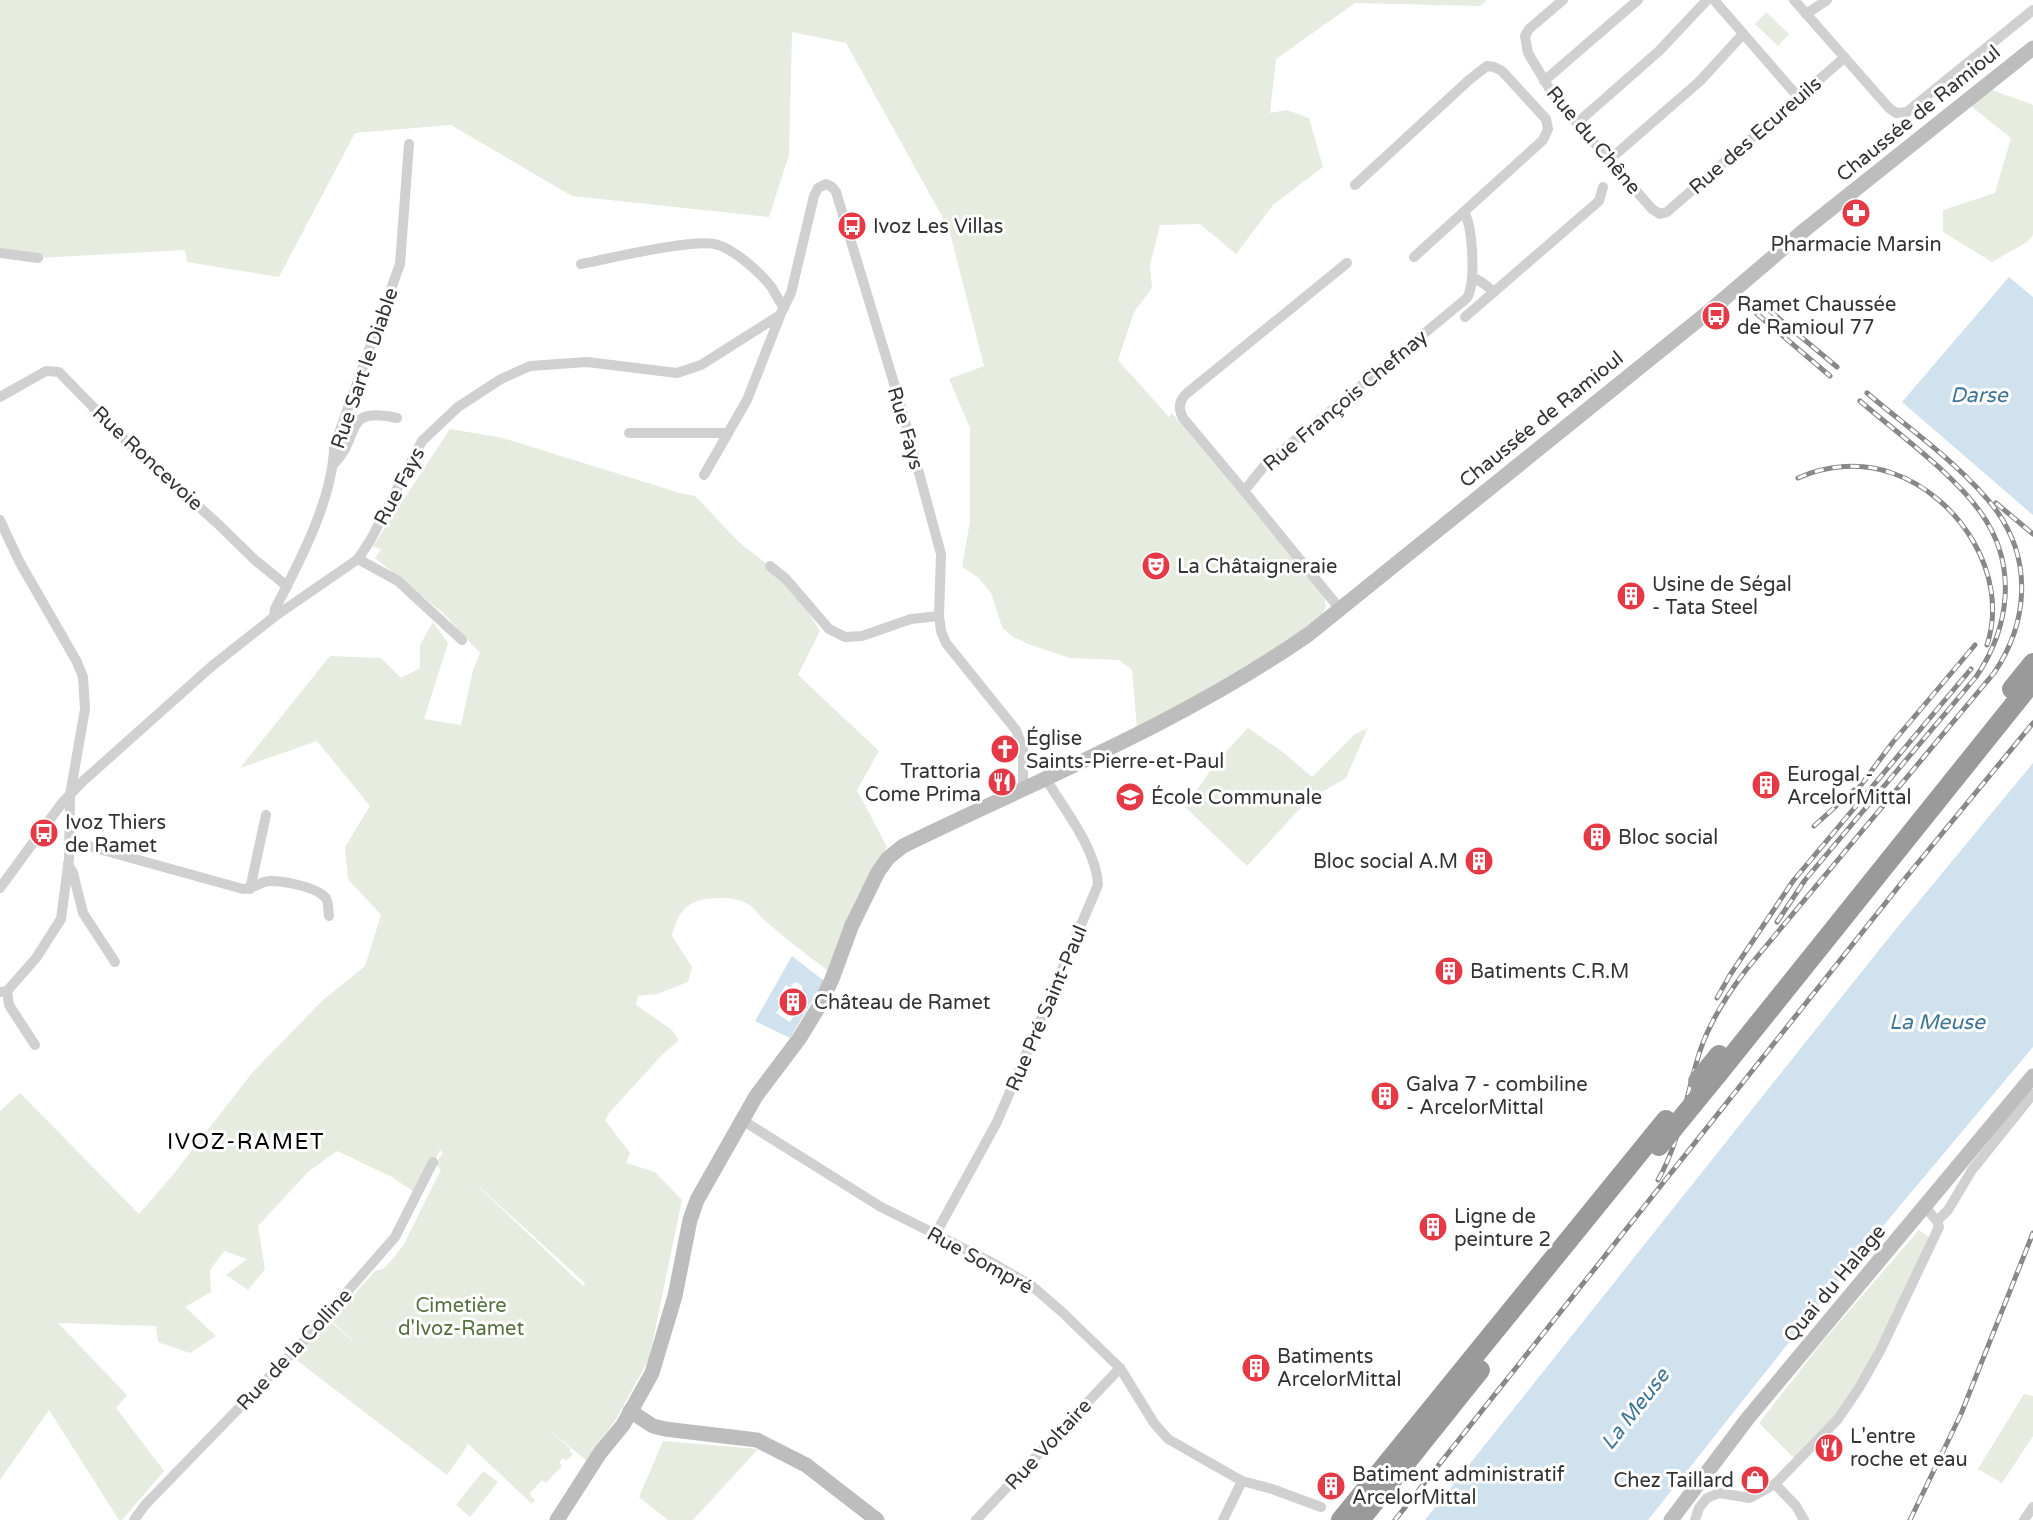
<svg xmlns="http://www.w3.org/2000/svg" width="2033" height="1520" font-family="'Varela Round',sans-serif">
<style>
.green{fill:#e6ecdf;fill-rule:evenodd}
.water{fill:#cfe2ee;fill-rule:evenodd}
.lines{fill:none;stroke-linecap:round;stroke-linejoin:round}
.street{stroke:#d0d0d0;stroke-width:10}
.secondary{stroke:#bdbdbd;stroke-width:15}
.highway{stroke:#9a9a9a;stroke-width:20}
.rail-casing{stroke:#888;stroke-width:5}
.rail{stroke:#fff;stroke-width:3;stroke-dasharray:9;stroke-linecap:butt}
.highway-bridge{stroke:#9a9a9a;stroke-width:20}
.labels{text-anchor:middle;stroke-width:6;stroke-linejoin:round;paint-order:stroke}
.street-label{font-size:20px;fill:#333;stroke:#fff}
.poi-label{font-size:20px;fill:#333;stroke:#fff;text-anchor:start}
.park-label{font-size:20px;fill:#56703f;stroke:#fff}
.water-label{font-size:21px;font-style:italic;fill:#3f7597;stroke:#fff}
.quarter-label{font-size:22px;letter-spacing:1.5px;fill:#000;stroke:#fff}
</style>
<rect width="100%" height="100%" fill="#fff"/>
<g class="green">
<path d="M0,0H1487L1480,6L1355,3L1276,59L1270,113L1287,110L1309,118L1323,167L1273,205L1236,254L1200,224L1160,225L1150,265L1152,288L1134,312L1118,360L1169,417L1172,413L1324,595L1326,607L1320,618L1261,661L1137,728L1132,670L1119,660L1070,658L1031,645L1013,637L1002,627L991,593L979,578L962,567L970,521V428L949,379L984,366L949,229L846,43L792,32L789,155L769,217L572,196L451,125L355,133L279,277L187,262L185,250L38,258L0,253Z"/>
<path d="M1766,12L1789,34L1778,46L1755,24Z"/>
<path d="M1984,87L2033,105V235L2027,242L1992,262L1943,232V210L1995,193L2011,138L1966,102Z"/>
<path d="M450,429L503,438L680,493L695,496L740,543L786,579L820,631L798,675L879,751L857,790L887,847C861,883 842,925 829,968L827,970C807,955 787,940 768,923C761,918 755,908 748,904C740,899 729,898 721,898C691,898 679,907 672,936L692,967L688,982L657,994L638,996L636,1005L672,1030L679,1040L661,1056L610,1112L605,1120L630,1153L626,1163L655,1172L682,1200L649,1359L616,1419L587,1461L545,1426L571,1449L569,1451L573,1454L566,1461L563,1458L559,1462L562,1466L546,1483L542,1480L529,1494L535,1500L532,1504L466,1442L468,1445L447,1475L295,1359L329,1320L365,1352L331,1320L375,1271L385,1268L403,1246L441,1169L434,1165L443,1153L440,1150L417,1194L392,1177L337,1151L308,1172L258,1226L265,1269L248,1290L226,1275L247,1259L224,1251L210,1270L211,1292L185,1307L216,1336L190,1353L158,1342L156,1326L58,1323L127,1395L116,1408L164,1471L122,1520H119L49,1410L0,1480V1111L20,1093L139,1214L172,1176L252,1073L323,1000L365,966L381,915L348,879L345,847L370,806L317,741L240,768L330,656L381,658L401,678L420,668V645L433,622L448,643L424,719L461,725L473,670L480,653L443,613L375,558L381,550L373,546ZM462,1171L585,1283L584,1286H583Z"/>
<path d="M1248,728L1284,753L1312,777L1355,734L1368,728L1346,778L1308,800L1247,866L1185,807L1217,761Z"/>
<path d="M1919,1230L1929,1237L1895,1312L1846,1405L1796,1460L1759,1423L1823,1341Z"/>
<path d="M2024,1394L2033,1396V1436L2002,1483L1978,1469Z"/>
<path d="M663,1441L758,1449L693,1520H668L639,1497Z"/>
<path d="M483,1471L498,1482L470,1517L456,1505Z"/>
</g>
<g class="water">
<path d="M2009,277L2033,297V515L1902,402Z"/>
<path d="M2033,763V1047L1852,1263L1648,1520H1425L1887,940Z"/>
<path d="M792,956L824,981L790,1038L755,1021ZM797,982L802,986V993L799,999L803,1001L790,1022L776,1013L782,1003L777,999L786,985L791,988L792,984Z"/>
</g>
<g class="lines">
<g class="street">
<path d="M1563,0L1529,29L1525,36L1528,53L1555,98L1652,209L1660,214L1667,212L1844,58"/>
<path d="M1714,0L1799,98"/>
<path d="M1794,0L1889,108L1896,113L1907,112L2033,10"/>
<path d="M1806,14L1827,0"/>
<path d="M1544,81L1638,0"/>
<path d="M1577,123L1659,51L1707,0"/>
<path d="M1609,160L1700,81L1743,34"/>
<path d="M1355,185L1469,80L1487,66L1494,67L1502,71L1546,119L1548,129L1543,140L1414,257"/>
<path d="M0,253L38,258"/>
<path d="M581,264C607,259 698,237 718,245C735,250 762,274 772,288C776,295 780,302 784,308"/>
<path d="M1472,277L1483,283L1494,292"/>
<path d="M1465,317L1599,201L1603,187"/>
<path d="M0,397L46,371L59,372L134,449L217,523L256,561L287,586"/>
<path d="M629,433H728"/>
<path d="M334,464C362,435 342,406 397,418"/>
<path d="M704,475L747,400L780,316"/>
<path d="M1244,491L1183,418C1178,409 1179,401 1186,394L1347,263"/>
<path d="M0,520L19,561L77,662L83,677L85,709L70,795L69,859L61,919L36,958L7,991L0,992"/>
<path d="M358,559L398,581L462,640"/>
<path d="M770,566L786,579L829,629L845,637L862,636L911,619L939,616"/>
<path d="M1340,609L1244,491L1265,465L1467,298C1476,283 1473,227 1464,212"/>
<path d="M274,617L275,609C299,563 333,499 334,447L400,264L409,144"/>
<path d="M70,841L243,889C253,889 261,881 270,881C284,881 316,887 325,897C329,901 328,910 329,916"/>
<path d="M68,865L73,873L83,913L115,962"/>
<path d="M0,888L62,803L82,782L212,666L274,617L358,559L371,539L422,441L458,407L501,379L530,366L587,362L677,373L701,365L780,315L791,293L814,196L818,188L826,184L832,187L836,192L900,403L941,554L939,616L941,631L946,643L1016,730L1023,748V790"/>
<path d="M250,889L266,815"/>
<path d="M7,991L9,1005L35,1045"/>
<path d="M742,1120L881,1207L991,1262L1032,1286L1062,1312L1120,1368L1154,1423L1168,1439L1242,1481L1272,1489L1321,1507"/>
<path d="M1937,1221L1948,1210L1972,1170L2033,1094"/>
<path d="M935,1235L997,1122L1098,885C1097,850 1064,809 1046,779"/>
<path d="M1775,1484L1796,1506L1804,1520"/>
<path d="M134,1520L145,1505L304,1341L395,1237L433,1162"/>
<path d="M976,1520L1120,1368"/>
<path d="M1223,1520L1242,1481"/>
<path d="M1695,1520L1699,1508L1707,1498L1719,1493L1750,1498L1775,1484L1838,1419L1859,1388L1880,1351L1939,1227L1937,1221L1925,1207"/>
<path d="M2024,1520L2033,1507"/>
</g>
<g class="secondary">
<path d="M630,1411L653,1426L665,1429L757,1440L806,1465L877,1520"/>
<path d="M557,1520L600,1453L623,1425L652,1373L675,1296L690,1220L697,1200L756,1096L799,1039L818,1008L832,979L852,925L878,872L888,858L903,846C1040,779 1183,722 1309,634L1712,309L1807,228L2033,48"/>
<path d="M1671,1520L1748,1418L2033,1076"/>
</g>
<g class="highway">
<path d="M2012,689L2033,663"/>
<path d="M1717,1075L2033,681"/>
<path d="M1341,1520L1666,1120"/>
<path d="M1360,1520L1480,1370"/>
</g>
<g class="rail-casing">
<g id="rail">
<path d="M1770,311L1837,367"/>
<path d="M1757,314L1830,376"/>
<path d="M1798,478C1827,465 1862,462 1892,473C1959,496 2010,575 1987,645"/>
<path d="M1996,503L2033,534"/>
<path d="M1852,797L1893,742L1975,645"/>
<path d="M1814,826L1854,790"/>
<path d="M1777,922L1805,880L1976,677C2010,627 2018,565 1981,513C1954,474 1897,433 1860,401"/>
<path d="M1717,998L1730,975L1793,881L1971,669"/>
<path d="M1658,1180C1681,1140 1686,1094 1700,1051C1710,1021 1727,995 1746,970L1994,673C2028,623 2033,561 1996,510C1963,466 1909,429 1867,393"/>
<path d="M1395,1520L1903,881L2033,723"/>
<path d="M1910,1520L1961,1414L2033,1233"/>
</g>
</g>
<use href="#rail" class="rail"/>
<g class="highway-bridge">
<path d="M1698,1081L1719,1055"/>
<path d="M1659,1146L1717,1075"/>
</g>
</g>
<defs>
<g id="pharmacy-disc" transform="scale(1.5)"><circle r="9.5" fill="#e63946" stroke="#fff"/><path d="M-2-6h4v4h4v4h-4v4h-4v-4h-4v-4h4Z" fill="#fff"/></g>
<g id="bus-disc" transform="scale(1.5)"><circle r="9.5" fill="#e63946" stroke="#fff"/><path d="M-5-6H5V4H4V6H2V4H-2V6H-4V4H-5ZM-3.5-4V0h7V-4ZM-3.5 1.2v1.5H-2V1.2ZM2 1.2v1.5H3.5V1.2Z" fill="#fff"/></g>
<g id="theatre-disc" transform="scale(1.5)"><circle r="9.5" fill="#e63946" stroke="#fff"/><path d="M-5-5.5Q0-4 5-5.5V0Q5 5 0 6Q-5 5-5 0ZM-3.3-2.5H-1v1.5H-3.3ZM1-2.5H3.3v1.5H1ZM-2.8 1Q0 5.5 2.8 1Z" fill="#fff"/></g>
<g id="building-disc" transform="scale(1.5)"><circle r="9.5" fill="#e63946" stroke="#fff"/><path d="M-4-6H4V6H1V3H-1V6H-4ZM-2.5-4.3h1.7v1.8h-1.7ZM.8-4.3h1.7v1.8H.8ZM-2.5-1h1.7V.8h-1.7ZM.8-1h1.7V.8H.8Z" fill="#fff"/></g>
<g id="church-disc" transform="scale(1.5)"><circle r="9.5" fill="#e63946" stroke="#fff"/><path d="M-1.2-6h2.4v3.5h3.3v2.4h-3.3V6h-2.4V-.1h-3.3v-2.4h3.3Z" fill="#fff"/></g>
<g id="restaurant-disc" transform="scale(1.5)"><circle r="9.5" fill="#e63946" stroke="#fff"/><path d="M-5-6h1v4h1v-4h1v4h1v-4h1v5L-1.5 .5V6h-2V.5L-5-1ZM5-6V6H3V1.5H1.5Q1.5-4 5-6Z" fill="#fff"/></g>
<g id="school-disc" transform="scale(1.5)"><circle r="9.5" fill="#e63946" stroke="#fff"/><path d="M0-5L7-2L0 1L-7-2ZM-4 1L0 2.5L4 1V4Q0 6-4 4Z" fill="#fff"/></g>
<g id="shop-disc" transform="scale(1.5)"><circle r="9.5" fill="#e63946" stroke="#fff"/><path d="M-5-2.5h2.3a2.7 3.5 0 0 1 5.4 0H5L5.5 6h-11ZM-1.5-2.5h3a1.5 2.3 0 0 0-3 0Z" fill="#fff"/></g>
</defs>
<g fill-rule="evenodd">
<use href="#pharmacy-disc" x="1856" y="213"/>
<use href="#bus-disc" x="852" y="226"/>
<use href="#bus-disc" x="1716" y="316"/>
<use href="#theatre-disc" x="1156" y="566"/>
<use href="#building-disc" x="1631" y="596"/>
<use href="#church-disc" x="1005" y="749"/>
<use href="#restaurant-disc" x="1002" y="782"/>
<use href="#building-disc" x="1766" y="785"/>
<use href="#school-disc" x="1130" y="797"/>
<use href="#bus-disc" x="44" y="833"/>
<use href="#building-disc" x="1597" y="837"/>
<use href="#building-disc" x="1479" y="861"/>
<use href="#building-disc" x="1449" y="971"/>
<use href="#building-disc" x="793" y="1002"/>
<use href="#building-disc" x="1385" y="1096"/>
<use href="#building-disc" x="1433" y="1227"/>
<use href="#building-disc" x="1256" y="1368"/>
<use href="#restaurant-disc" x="1829" y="1448"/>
<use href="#shop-disc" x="1755" y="1480"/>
<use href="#building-disc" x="1331" y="1486"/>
</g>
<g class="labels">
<g class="street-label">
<text transform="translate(1918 113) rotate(-39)" y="7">Chaussée de Ramioul</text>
<text transform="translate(1755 135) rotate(-41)" y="7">Rue des Ecureuils</text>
<text transform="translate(1594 140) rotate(50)" y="7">Rue du Chêne</text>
<text transform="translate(364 368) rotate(-71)" y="7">Rue Sart le Diable</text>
<text transform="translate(1345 400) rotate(-40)" y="7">Rue François Chefnay</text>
<text transform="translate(1541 419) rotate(-39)" y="7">Chaussée de Ramioul</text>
<text transform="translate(906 428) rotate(74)" y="7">Rue Fays</text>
<text transform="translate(148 458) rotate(43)" y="7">Rue Roncevoie</text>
<text transform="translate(399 486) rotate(-62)" y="7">Rue Fays</text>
<text transform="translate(1046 1008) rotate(-67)" y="7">Rue Pré Saint-Paul</text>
<text transform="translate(980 1260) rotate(29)" y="7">Rue Sompré</text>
<text transform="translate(1834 1283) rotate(-50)" y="7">Quai du Halage</text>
<text transform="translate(294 1349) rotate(-47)" y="7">Rue de la Colline</text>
<text transform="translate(1048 1444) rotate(-47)" y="7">Rue Voltaire</text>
</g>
<g class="poi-label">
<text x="873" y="233">Ivoz Les Villas</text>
<text x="1856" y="251" text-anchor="middle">Pharmacie Marsin</text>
<text x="1737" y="311">Ramet Chaussée<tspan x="1737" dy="23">de Ramioul 77</tspan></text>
<text x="1177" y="573">La Châtaigneraie</text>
<text x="1652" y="591">Usine de Ségal<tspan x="1652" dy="23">- Tata Steel</tspan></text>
<text x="1026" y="745">Église<tspan x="1026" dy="23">Saints-Pierre-et-Paul</tspan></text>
<text x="981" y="778" text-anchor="end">Trattoria<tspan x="981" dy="23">Come Prima</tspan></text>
<text x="1787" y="781">Eurogal -<tspan x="1787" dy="23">ArcelorMittal</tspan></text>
<text x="1151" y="804">École Communale</text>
<text x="65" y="829">Ivoz Thiers<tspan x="65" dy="23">de Ramet</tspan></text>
<text x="1618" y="844">Bloc social</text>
<text x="1458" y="868" text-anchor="end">Bloc social A.M</text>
<text x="1470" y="978">Batiments C.R.M</text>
<text x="814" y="1009">Château de Ramet</text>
<text x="1406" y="1091">Galva 7 - combiline<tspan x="1406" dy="23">- ArcelorMittal</tspan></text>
<text x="1454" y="1223">Ligne de<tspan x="1454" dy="23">peinture 2</tspan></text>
<text x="1277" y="1363">Batiments<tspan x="1277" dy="23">ArcelorMittal</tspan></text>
<text x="1850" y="1443">L'entre<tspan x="1850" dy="23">roche et eau</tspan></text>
<text x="1352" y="1481">Batiment administratif<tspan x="1352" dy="23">ArcelorMittal</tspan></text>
<text x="1734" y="1487" text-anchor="end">Chez Taillard</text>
</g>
<g class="park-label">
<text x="461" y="1312">Cimetière<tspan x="461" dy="23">d'Ivoz-Ramet</tspan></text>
</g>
<g class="water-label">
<text x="1979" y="402">Darse</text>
<text x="1937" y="1029">La Meuse</text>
<text transform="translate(1635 1409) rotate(-52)" y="7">La Meuse</text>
</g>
<g class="quarter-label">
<text x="246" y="1149">IVOZ-RAMET</text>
</g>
</g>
</svg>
